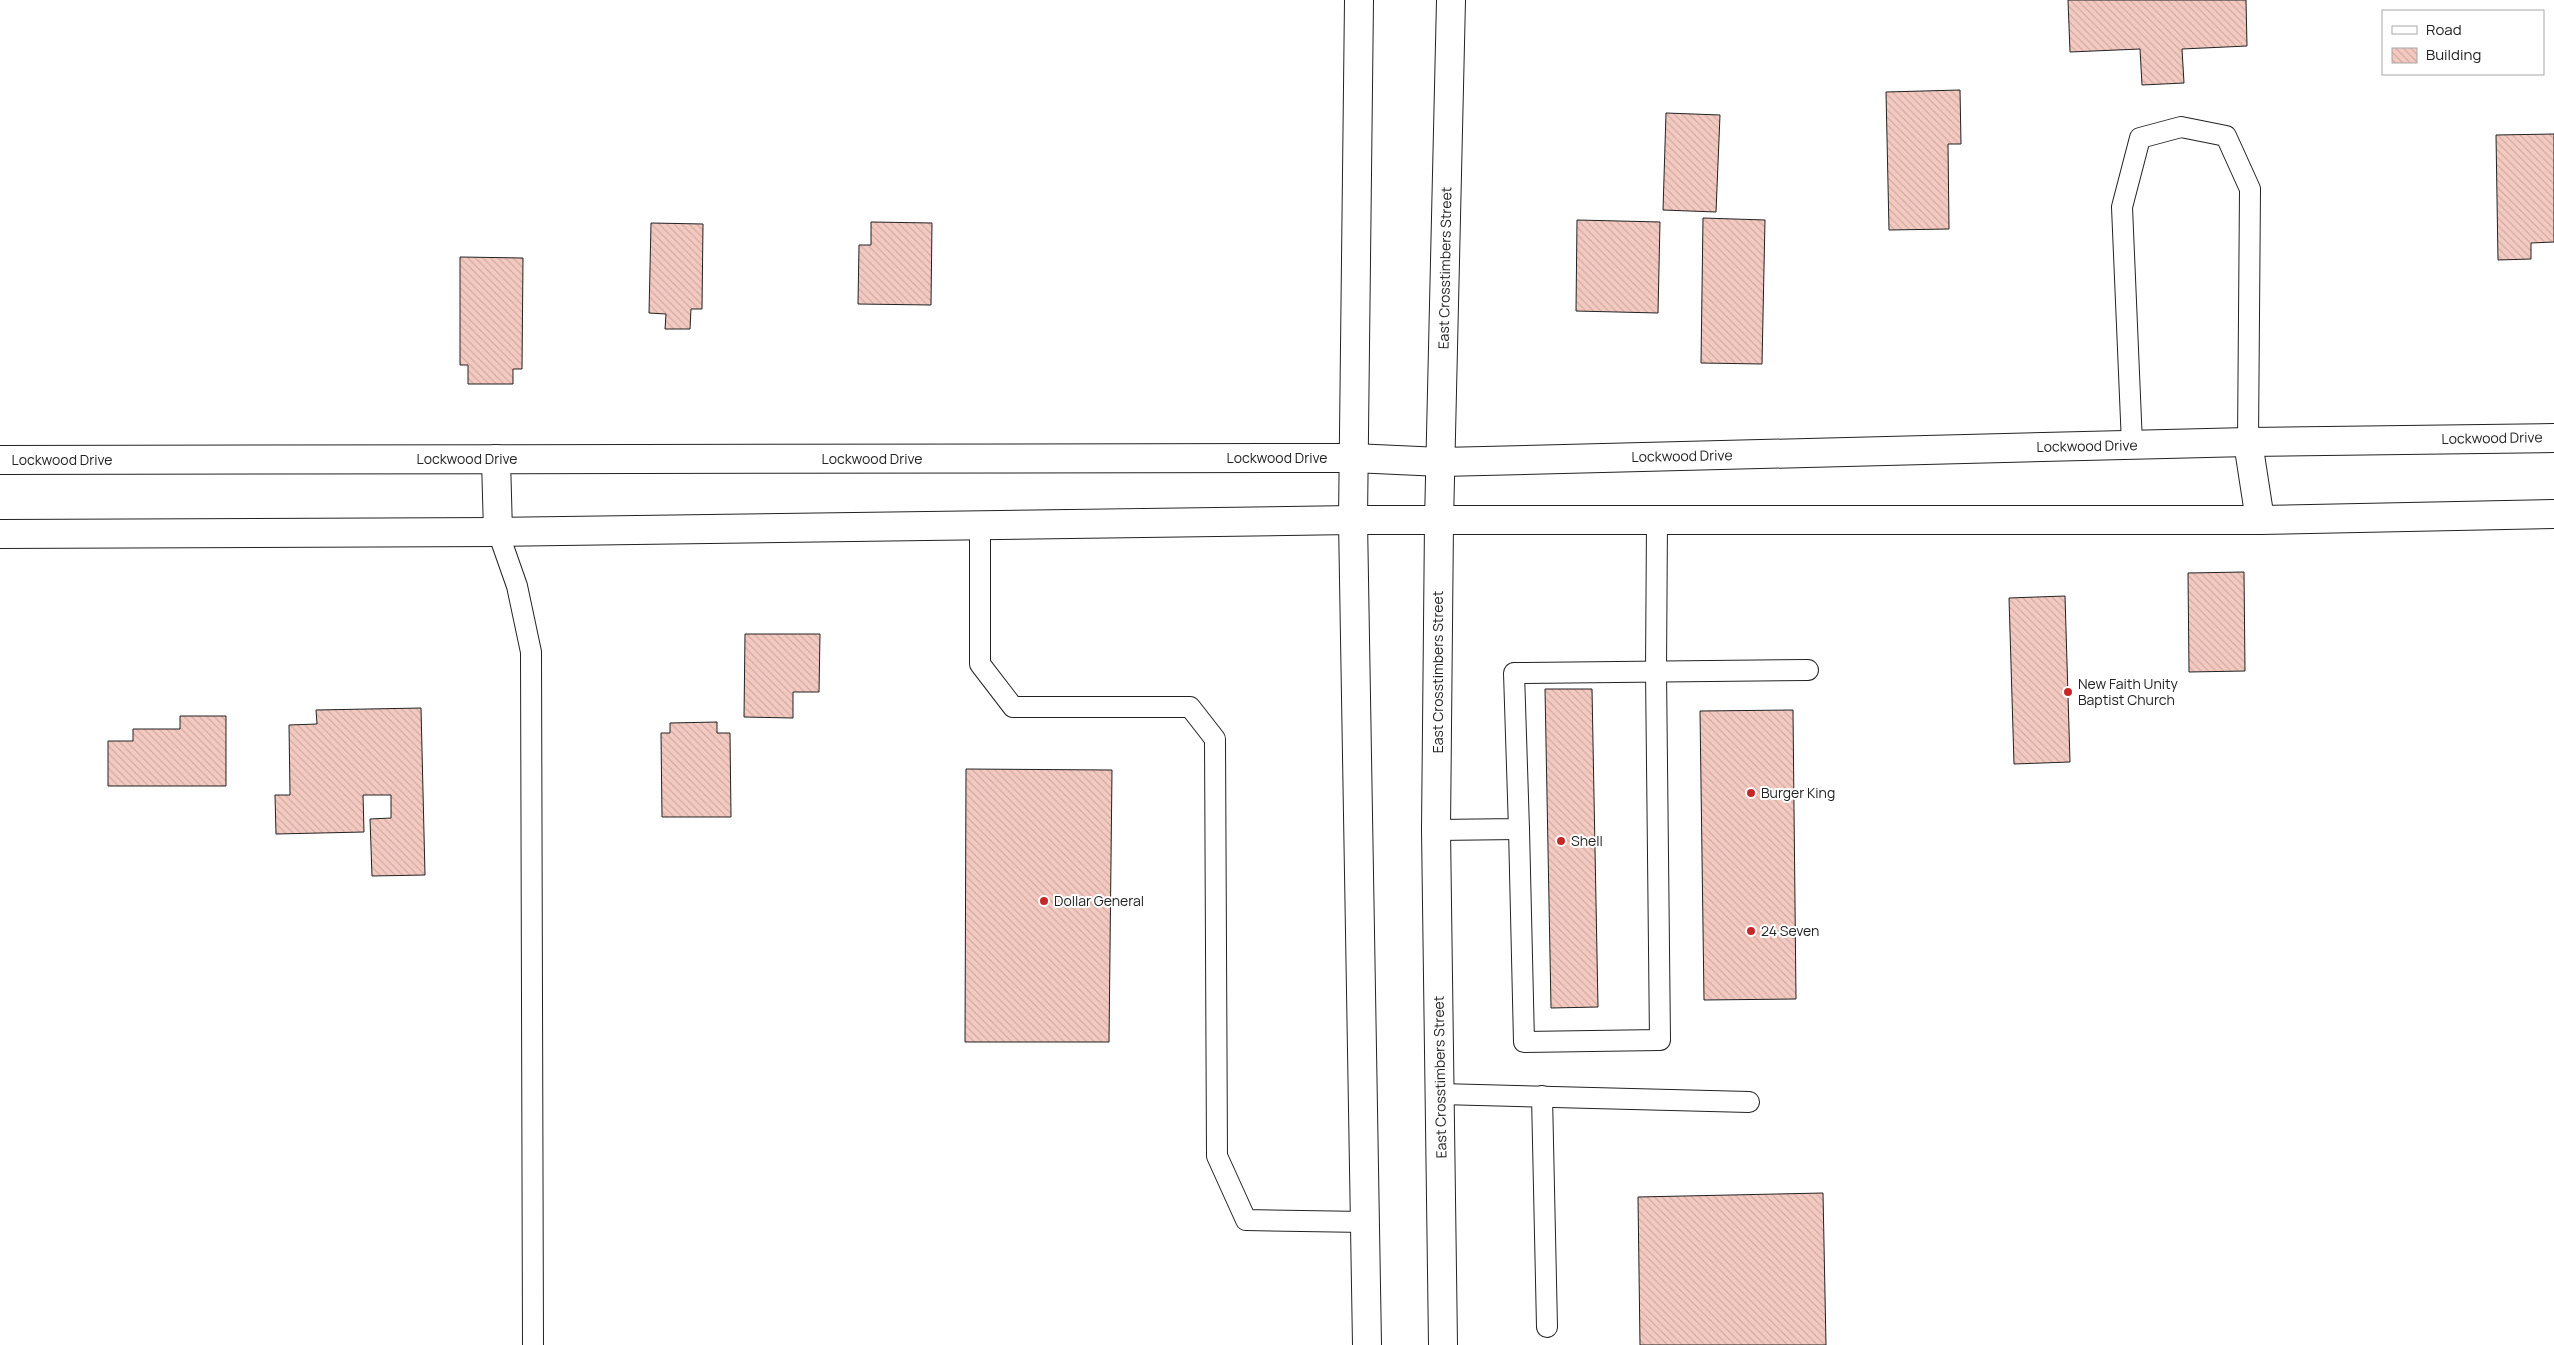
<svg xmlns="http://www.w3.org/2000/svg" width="2554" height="1345" font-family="Manrope,sans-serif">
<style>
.building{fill:url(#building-back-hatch);stroke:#222}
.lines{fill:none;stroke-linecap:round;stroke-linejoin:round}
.service-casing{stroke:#222;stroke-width:22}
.secondary-casing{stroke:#222;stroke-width:30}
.service{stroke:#fff;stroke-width:20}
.secondary{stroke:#fff;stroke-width:28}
.poi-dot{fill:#c62828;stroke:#fff;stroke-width:2}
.labels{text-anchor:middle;stroke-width:4;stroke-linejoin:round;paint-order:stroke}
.street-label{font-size:14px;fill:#222;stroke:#fff}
.poi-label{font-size:14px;fill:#222;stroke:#fff;text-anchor:start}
</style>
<defs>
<pattern id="building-back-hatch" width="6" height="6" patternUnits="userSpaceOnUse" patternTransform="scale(1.25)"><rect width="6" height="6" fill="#f3c9c0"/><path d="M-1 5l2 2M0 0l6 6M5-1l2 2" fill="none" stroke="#d0aca5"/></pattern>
</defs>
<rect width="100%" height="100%" fill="#fff"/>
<g class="building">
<path d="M2068,0H2246L2247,46L2182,49L2184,83L2142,85L2140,49L2070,52Z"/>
<path d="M1960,90L1961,144H1948L1949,229L1889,230L1886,92Z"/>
<path d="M1666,113L1720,115L1716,212L1663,210Z"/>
<path d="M2554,134V242L2531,243V259L2498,260L2496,135Z"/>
<path d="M1703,218L1765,220L1762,364L1701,363Z"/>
<path d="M1577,220L1660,222L1658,313L1576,311Z"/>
<path d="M871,222L932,223L931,305L858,304L859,245H871Z"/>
<path d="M651,223L703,224L702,309H691L690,329H665L666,314L649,313Z"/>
<path d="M460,257L523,258L522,369H513V384H468V365H460Z"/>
<path d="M2244,572L2245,671L2189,672L2188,573Z"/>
<path d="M2065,596L2070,762L2014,764L2009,598Z"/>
<path d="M745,634H820L819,692H793V718L744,717Z"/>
<path d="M1545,689H1592L1598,1007L1551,1008Z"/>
<path d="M421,708L425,875L372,876L370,819L391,818V795H363L364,832L276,834L275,795H290L289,725L317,724L316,710Z"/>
<path d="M1793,710L1796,999L1704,1000L1700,711Z"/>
<path d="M180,716H226V786H108V741H133V729H180Z"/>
<path d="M717,722V733H730L731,817H662L661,733H670V723Z"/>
<path d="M966,769L1112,770L1109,1042H965Z"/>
<path d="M1823,1193L1826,1345H1640L1638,1197Z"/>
</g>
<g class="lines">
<g class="service-casing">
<g id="service">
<path d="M2132,444L2122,207L2140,138L2181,127L2226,136L2250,189L2248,442"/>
<path d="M980,526V664L1013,707H1190L1215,739L1217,1156L1246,1220L1365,1222"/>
<path d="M498,532L517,586L531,652L533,1345"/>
<path d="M1519,829L1524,1042L1660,1040L1656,671L1657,521"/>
<path d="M1436,830L1519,829L1514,673L1808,670"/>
<path d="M1440,1094L1749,1102"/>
<path d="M1542,1096L1547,1327"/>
</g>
</g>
<g class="secondary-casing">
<g id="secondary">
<path d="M1359,0L1353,520L1367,1345"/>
<path d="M2248,442L2260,520"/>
<path d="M496,459L498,532"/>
<path d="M0,460L1353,458L1441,462L2248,442L2554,438"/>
<path d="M0,534L498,532L1353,520H2260L2554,514"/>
<path d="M1443,1345L1436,830L1439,522L1451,0"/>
</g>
</g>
<use href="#service" class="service"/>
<use href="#secondary" class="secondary"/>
</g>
<g class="poi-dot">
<circle cx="2068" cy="692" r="5"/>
<circle cx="1751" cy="793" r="5"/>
<circle cx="1561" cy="841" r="5"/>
<circle cx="1044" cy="901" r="5"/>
<circle cx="1751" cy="931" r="5"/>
</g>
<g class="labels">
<g class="street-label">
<text transform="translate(1445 268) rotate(-89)" y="5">East Crosstimbers Street</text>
<text transform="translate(2492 438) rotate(-1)" y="5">Lockwood Drive</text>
<text transform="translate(2087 446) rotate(-1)" y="5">Lockwood Drive</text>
<text transform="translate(1682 456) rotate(-1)" y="5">Lockwood Drive</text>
<text x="1277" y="463">Lockwood Drive</text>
<text x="467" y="464">Lockwood Drive</text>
<text x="872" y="464">Lockwood Drive</text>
<text x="62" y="465">Lockwood Drive</text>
<text transform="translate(1438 672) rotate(-90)" y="5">East Crosstimbers Street</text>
<text transform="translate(1440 1077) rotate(-91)" y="5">East Crosstimbers Street</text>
</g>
<g class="poi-label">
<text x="2078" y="689">New Faith Unity<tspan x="2078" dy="16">Baptist Church</tspan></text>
<text x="1761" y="798">Burger King</text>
<text x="1571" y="846">Shell</text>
<text x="1054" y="906">Dollar General</text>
<text x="1761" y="936">24 Seven</text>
</g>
</g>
<rect x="2382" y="10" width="162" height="65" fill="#ffffff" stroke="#a7a7a7"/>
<rect x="2392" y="26" width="25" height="8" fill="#ffffff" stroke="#a7a7a7"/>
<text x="2426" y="35" font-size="15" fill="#222222">Road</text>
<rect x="2392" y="48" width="25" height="15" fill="url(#building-back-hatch)" stroke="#a7a7a7"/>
<text x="2426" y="60" font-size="15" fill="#222222">Building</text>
</svg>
